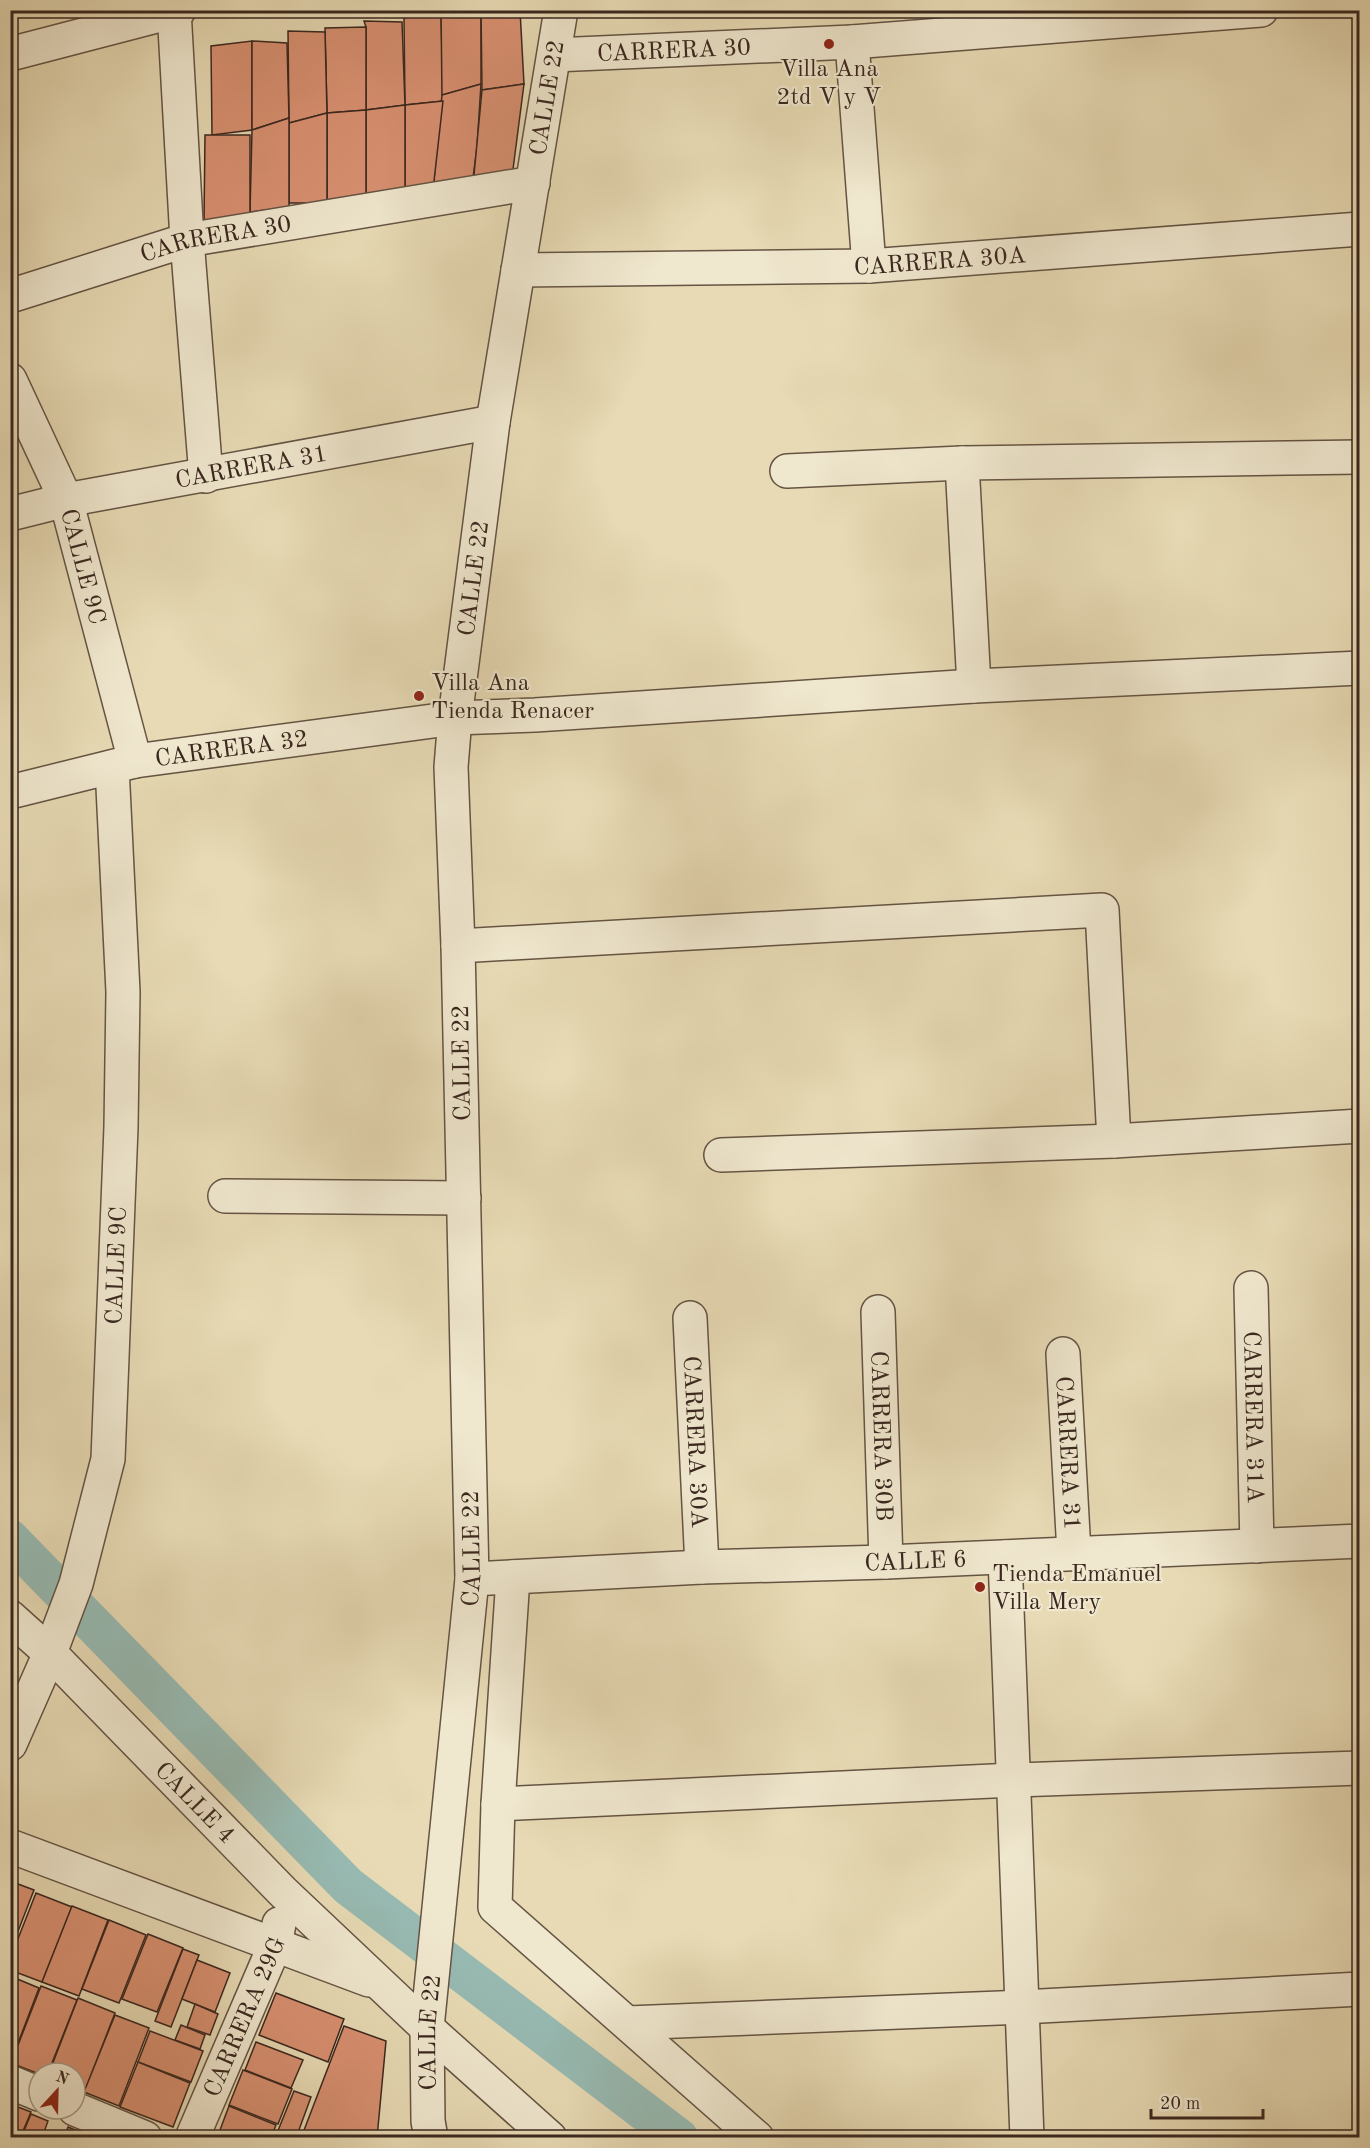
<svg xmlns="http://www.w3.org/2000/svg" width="1370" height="2148" font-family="'Old Standard TT',serif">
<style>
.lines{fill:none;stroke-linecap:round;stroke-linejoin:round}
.canal{stroke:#97bab2;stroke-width:39}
.building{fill:#d89071;stroke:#3a271f;stroke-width:1.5}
.minor-casing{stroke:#655444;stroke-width:36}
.minor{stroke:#efe7ce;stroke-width:33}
.poi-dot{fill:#8f2418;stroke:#efe7ce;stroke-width:2}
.labels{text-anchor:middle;stroke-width:4.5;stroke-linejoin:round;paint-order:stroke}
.street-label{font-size:24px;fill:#3a271f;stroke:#efe7ce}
.poi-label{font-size:24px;fill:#3a271f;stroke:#efe7ce;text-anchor:start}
</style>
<rect width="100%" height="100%" fill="#e7dab4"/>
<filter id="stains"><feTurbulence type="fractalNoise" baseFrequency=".00333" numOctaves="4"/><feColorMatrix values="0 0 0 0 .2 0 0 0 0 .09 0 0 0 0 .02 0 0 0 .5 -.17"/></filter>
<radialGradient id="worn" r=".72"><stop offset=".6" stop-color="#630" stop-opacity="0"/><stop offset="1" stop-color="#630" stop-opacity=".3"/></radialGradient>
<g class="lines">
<path class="canal" d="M10,1539L348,1886L679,2138"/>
</g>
<g class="building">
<path d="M436,10H441L443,101L405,105L404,18Z"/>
<path d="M441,10H481V84L442,95Z"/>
<path d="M481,10H520L524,84L482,90Z"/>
<path d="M364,21L402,22L405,105L366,110V27Z"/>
<path d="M366,27V110L327,113L325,28Z"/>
<path d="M288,31L325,32L327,113L289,123Z"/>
<path d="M252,41V130L212,135L211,46Z"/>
<path d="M252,41L287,43L289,118L252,130Z"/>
<path d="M481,84L477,147L471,193L433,190L442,95Z"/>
<path d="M524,84L512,177L474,175L482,90Z"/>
<path d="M443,101L433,190L405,195V105Z"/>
<path d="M405,105V195L366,196V110Z"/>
<path d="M366,110V200L327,201V113Z"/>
<path d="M327,113V203H289V123Z"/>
<path d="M289,118V207L250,212L252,130Z"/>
<path d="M205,135H250V224L204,222Z"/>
<path d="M10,1881L34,1890L10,1952Z"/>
<path d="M36,1893L72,1907L42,1982L10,1970V1959Z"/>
<path d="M72,1906L108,1920L79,1996L42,1982Z"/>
<path d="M109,1920L146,1935L119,2003L82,1989Z"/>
<path d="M148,1934L183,1948L157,2012L122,1999Z"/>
<path d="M183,1949L199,1955L171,2027L155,2021Z"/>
<path d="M197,1960L230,1973L215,2012L182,1999Z"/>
<path d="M10,1976L39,1988L12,2059L10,2058Z"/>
<path d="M41,1986L77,2000L48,2073L39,2074L11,2063Z"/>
<path d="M276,1993L344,2019L328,2062L259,2035Z"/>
<path d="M78,1998L115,2013L84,2093L75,2089V2073H49Z"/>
<path d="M195,2004L218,2014L210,2035L187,2027Z"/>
<path d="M115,2015L149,2028L119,2106L84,2092Z"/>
<path d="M181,2025L205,2035L200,2049L175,2040Z"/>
<path d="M344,2026L386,2041L377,2138H301Z"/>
<path d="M150,2031L203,2051L191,2082L138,2062Z"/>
<path d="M256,2042L303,2060L291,2088L245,2070Z"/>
<path d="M138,2062L190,2083L173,2127L120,2107Z"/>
<path d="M243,2070L292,2089L278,2124L229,2105Z"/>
<path d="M294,2091L311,2097L296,2138H275Z"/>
<path d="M10,2104L31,2112L20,2138H10Z"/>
<path d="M229,2106L276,2125L271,2138H217Z"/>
<path d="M31,2114L48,2121L42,2138H21Z"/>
<path d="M68,2127L94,2138H64Z"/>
</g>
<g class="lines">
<g class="minor-casing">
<g id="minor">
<path d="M174,10L187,240L206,476"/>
<path d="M852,42L869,266"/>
<path d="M10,54L179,10"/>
<path id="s1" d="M554,55L852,42L1261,10"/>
<path id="s2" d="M518,270L869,266L1360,229"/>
<path id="s3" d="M10,296L187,240L533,183"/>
<path id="s4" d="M10,380L66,500L135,761"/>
<path d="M962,463L974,686"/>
<path d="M787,471L962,463L1360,457"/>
<path id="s5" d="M10,514L66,500L493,422"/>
<path id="s6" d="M10,792L135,761L455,718L535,715L974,686L1360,668"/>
<path d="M458,946L1102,910L1114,1141"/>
<path d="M721,1155L1114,1141L1360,1126"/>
<path d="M225,1196L464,1198"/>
<path id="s7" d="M1251,1288L1257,1546"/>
<path id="s8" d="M878,1312L886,1562"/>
<path id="s9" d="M690,1318L702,1567"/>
<path id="s10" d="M1063,1354L1074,1553"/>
<path d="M1005,1557L1027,2138"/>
<path d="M513,1577L498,1804L495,1907L757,2138"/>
<path id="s11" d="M472,1579L702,1567L886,1562L1360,1541"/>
<path id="s12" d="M10,1617L50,1653L283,1892L427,2028L550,2138"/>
<path id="s13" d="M10,1744L50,1653L76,1584L108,1459L121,1127L123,992L112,767"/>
<path d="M498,1804L1014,1780L1360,1768"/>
<path d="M10,1846L369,1980"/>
<path d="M628,2023L1022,2007L1360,1989"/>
<path d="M10,2082L39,2094"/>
<path d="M75,2109L145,2138"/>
<path id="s14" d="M192,2138L275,1945L279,1924"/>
<path id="s15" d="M431,2138L428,2121L427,2028L472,1579L458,946L451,767L455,718L493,422L561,10"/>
</g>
</g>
<use href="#minor" class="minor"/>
</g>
<g class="poi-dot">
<circle cx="829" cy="44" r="6"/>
<circle cx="419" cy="696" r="6"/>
<circle cx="980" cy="1587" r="6"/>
</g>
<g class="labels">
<g class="street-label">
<text dy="8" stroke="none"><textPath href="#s1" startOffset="120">CARRERA 30</textPath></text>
<text dy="8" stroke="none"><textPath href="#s15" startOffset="2050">CALLE 22</textPath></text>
<text dy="8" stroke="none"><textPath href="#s3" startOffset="214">CARRERA 30</textPath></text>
<text dy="8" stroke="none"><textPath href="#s2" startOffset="422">CARRERA 30A</textPath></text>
<text dy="8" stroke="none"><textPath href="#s5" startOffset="246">CARRERA 31</textPath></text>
<text dy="8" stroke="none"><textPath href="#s4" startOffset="201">CALLE 9C</textPath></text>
<text dy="8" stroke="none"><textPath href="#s15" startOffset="1564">CALLE 22</textPath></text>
<text dy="8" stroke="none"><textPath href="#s6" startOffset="226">CARRERA 32</textPath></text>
<text transform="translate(461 1063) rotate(-91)" y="8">CALLE 22</text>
<text dy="8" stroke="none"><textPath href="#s13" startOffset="496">CALLE 9C</textPath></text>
<text dy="8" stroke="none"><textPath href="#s7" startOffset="129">CARRERA 31A</textPath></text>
<text dy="8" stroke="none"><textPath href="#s8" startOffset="124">CARRERA 30B</textPath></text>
<text dy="8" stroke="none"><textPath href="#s9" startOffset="124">CARRERA 30A</textPath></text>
<text dy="8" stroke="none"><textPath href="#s10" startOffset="99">CARRERA 31</textPath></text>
<text dy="8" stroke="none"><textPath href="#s15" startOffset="592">CALLE 22</textPath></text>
<text dy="8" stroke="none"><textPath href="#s11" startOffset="444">CALLE 6</textPath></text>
<text dy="8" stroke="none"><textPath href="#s12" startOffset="262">CALLE 4</textPath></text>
<text dy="8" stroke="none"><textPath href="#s14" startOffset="132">CARRERA 29G</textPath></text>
<text dy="8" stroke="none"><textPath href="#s15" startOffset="106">CALLE 22</textPath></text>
</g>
<g class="poi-label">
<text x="829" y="76" text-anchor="middle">Villa Ana<tspan x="829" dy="28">2td V y V</tspan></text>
<text x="431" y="690">Villa Ana<tspan x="431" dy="28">Tienda Renacer</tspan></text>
<text x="992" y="1581">Tienda Emanuel<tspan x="992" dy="28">Villa Mery</tspan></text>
</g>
</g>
<rect width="1370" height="2148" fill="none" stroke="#e7dab4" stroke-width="36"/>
<rect x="12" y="12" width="1346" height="2124" fill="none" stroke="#3a271f" stroke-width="3"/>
<rect x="18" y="18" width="1334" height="2112" fill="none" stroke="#3a271f" stroke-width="1.5"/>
<g transform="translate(57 2091) rotate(22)"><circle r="28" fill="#efe7ce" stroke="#a79a88" stroke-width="1.5"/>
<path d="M0-4.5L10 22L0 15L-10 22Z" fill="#8f2418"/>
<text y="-9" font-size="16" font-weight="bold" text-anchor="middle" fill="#3a271f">N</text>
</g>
<path d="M1151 2109v9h112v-9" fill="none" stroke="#3a271f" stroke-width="3"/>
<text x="1160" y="2109" font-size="18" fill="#3a271f" stroke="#efe7ce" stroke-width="4.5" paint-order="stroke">20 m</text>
<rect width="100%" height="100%" filter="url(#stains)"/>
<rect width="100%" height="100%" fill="url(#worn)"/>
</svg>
